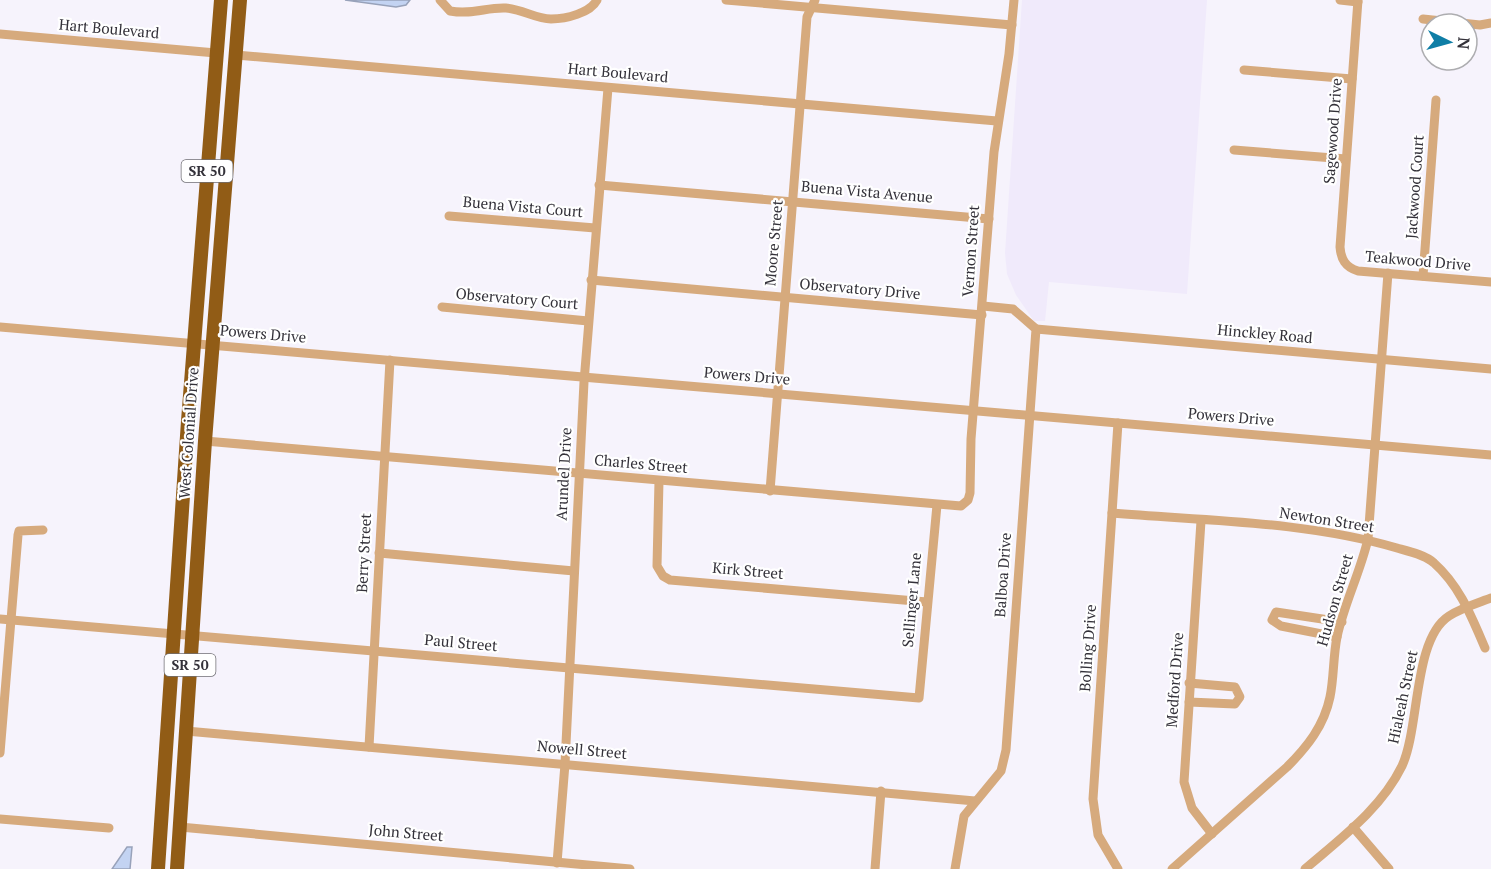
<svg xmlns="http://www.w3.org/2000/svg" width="1491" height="869" font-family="'PT Serif',serif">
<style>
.built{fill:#f0eafb}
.water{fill:#c3d3f2;stroke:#98a2ba;stroke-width:1.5}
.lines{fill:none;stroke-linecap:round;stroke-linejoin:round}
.minor{stroke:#d6aa7d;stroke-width:9}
.highway{stroke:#915c16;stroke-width:14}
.labels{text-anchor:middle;stroke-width:4.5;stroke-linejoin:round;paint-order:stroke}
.shield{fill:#fff;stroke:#706f74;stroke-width:1.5}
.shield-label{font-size:14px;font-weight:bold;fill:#333139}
.street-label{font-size:15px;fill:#333139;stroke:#fff}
</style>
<rect width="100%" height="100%" fill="#f6f3fc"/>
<path class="built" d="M1022,0H1207L1187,294L1049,282L1045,321H1034L1016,295L1007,274L1005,253Z"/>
<g class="water">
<path d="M345,0H410L406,5L396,7Z"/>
<path d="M127,847H132L130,869H112Z"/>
</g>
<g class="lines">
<g class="minor">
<path d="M440,0L450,11C474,15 486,7 506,8C522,9 536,19 551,19C566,19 590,13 597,0"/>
<path d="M726,0L1012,25"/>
<path d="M1340,0L1358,2"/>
<path d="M1358,0L1340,247C1341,259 1345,267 1358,271L1491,282"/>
<path d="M1423,19L1480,25L1491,23"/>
<path d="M0,34L216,53"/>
<path d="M236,55L997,121"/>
<path d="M1244,70L1352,79"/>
<path d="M1234,150L1346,159"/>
<path d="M599,185L989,219"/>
<path d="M449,216L595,228"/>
<path d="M1423,276L1436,100"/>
<path d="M591,280L982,315"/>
<path d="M442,307L588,321"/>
<path d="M0,327L1491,455"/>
<path d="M1036,329L1491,369"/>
<path d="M1118,423L1093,799L1098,835L1118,869"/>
<path d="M205,441L961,506L968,500L970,493L971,439L994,152L1009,54L1014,0"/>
<path d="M659,481L657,566L663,576L670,580L927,602"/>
<path d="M770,491L807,17L815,0"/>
<path d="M1112,513C1206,521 1305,521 1397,548C1408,551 1426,555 1434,563C1460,586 1472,618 1485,648"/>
<path d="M1201,521L1184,782L1192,808L1212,834"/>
<path d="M379,553L574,571"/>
<path d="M0,619L919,698L937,505"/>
<path d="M1337,637L1281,626L1272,620L1276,612L1342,622"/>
<path d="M1189,702L1235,704L1240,697L1235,687L1189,683"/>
<path d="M186,731L975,801"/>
<path d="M369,747L390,360"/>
<path d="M0,753L18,535L19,531L43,530"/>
<path d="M0,819L109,828"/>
<path d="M180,827L630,869"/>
<path d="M1353,827L1389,869"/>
<path d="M557,863L565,764L584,382L608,88"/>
<path d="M875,869L881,791"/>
<path d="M955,869L964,816L1001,771L1006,750L1036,329L1013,309L983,306"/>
<path d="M1172,869L1287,767C1307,747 1324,726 1330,697C1334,678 1333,657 1337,637C1344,604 1360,573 1368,539L1388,273"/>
<path d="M1305,869C1341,838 1381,809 1402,766C1420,727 1413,639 1449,616C1461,608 1478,603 1491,598"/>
</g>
<g class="highway">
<path d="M158,869L188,421L221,0"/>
<path d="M177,869L205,441L240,0"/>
</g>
</g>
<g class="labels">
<g class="shield">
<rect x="181.5" y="160" width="51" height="22" rx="4.5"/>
<rect x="164.5" y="654" width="51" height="22" rx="4.5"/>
</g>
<g class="shield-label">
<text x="207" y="176">SR 50</text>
<text x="190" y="670">SR 50</text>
</g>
<g class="street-label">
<text transform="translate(109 29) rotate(5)" y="5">Hart Boulevard</text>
<text transform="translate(618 73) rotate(5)" y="5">Hart Boulevard</text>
<text transform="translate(1333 131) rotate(-86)" y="5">Sagewood Drive</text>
<text transform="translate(1415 187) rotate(-86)" y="5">Jackwood Court</text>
<text transform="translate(867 192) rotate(5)" y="5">Buena Vista Avenue</text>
<text transform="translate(523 207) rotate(5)" y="5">Buena Vista Court</text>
<text transform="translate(774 243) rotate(-85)" y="5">Moore Street</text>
<text transform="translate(971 251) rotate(-86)" y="5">Vernon Street</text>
<text transform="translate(1418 261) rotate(5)" y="5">Teakwood Drive</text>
<text transform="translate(860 289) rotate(5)" y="5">Observatory Drive</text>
<text transform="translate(517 299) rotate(5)" y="5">Observatory Court</text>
<text transform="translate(263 334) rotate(5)" y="5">Powers Drive</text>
<text transform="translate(1265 334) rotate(5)" y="5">Hinckley Road</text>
<text transform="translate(747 376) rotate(5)" y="5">Powers Drive</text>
<text transform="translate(1231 417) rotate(5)" y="5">Powers Drive</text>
<text transform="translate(189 433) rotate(-86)" y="5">West Colonial Drive</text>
<text transform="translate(641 464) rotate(5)" y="5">Charles Street</text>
<text transform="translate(564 474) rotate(-87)" y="5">Arundel Drive</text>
<text transform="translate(1327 520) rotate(9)" y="5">Newton Street</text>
<text transform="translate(364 553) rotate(-87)" y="5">Berry Street</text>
<text transform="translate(748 571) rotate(5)" y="5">Kirk Street</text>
<text transform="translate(1003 575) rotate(-86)" y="5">Balboa Drive</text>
<text transform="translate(912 600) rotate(-85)" y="5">Sellinger Lane</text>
<text transform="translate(1335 600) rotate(-74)" y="5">Hudson Street</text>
<text transform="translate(461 643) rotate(5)" y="5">Paul Street</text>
<text transform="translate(1088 648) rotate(-86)" y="5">Bolling Drive</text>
<text transform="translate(1175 680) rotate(-86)" y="5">Medford Drive</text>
<text transform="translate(1403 697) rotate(-78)" y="5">Hialeah Street</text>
<text transform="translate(582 750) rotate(5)" y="5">Nowell Street</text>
<text transform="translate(406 833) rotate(5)" y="5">John Street</text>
</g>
</g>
<g transform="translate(1449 42) rotate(95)"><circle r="28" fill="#ffffff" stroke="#adadb0" stroke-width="1.5"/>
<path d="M0-4.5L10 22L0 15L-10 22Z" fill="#0f7ea6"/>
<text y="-9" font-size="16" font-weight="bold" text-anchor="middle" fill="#333139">N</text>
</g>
</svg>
